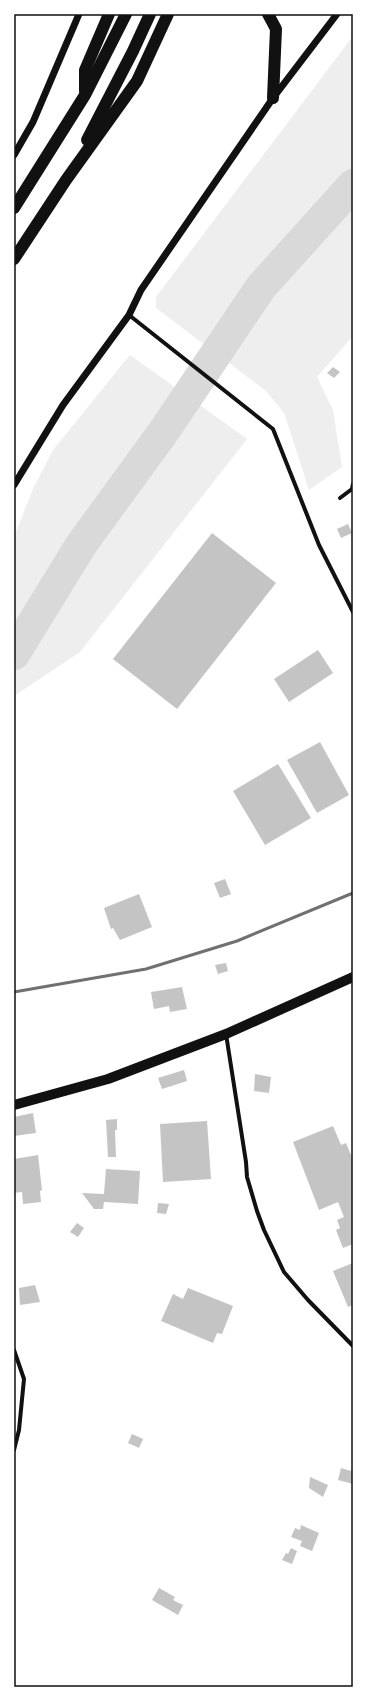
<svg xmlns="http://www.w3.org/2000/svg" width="367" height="1701" font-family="'Fira Sans',sans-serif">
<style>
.green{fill:#eee}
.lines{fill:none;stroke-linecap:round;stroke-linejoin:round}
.river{stroke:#d9d9d9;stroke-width:32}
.building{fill:#c4c4c4}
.minor{stroke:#111;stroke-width:4}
.tertiary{stroke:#111;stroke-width:7}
.primary{stroke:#111;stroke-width:10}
.motorway{stroke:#111;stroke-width:12}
.rail{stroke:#707070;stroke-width:3}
.neatline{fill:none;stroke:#111;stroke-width:1.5}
</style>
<rect width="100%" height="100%" fill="#fff"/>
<g class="green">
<path d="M353,36V336L317,377L333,410L342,467L309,490L284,413L266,391L156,308V297Z"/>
<path d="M130,355L247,439L80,652L14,696V537L33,489L53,450Z"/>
</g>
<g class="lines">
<path class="river" d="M14,654L81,545L164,431L261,287L353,185"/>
</g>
<g class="building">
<path d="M333,367L340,372L334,378L327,373Z"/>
<path d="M348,524L352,533L341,538L337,529Z"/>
<path d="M212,533L276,583L177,709L113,659Z"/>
<path d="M318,650L333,673L289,702L274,679Z"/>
<path d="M320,742L349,795L317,813L287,760Z"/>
<path d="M278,764L311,818L265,845L233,791Z"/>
<path d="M225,879L231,894L220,898L214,883Z"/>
<path d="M139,894L152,927L120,940L113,928L111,929L104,908Z"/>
<path d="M226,963L228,971L218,974L215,965Z"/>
<path d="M182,987L187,1009L170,1012L169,1006L154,1009L151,992Z"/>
<path d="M184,1070L187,1081L162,1089L158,1078Z"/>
<path d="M255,1074L271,1077L269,1093L254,1091Z"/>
<path d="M33,1113L36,1133L14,1136V1117Z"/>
<path d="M117,1119V1130H115L116,1157H108L106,1120Z"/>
<path d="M207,1121L211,1179L163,1182L160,1124Z"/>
<path d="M333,1126L341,1145L346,1143L353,1160V1244L343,1248L336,1230L340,1228L337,1220L344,1217L338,1202L319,1210L293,1142Z"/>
<path d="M38,1155L42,1190L40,1191L41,1202L23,1204L22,1192L14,1193V1159Z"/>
<path d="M106,1169L140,1171L138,1204L104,1202L103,1209H94L82,1193L104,1194Z"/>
<path d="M158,1203L169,1204L166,1214L157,1213Z"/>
<path d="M77,1223L84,1228L78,1237L70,1232Z"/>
<path d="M353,1263V1305L348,1307L333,1271Z"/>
<path d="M35,1285L40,1302L20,1305L19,1288Z"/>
<path d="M188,1288L233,1306L222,1334L217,1333L213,1343L161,1321L173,1294L183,1299Z"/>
<path d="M132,1434L143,1439L139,1448L128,1443Z"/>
<path d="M353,1466V1484L338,1480L341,1468L351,1471Z"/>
<path d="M310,1477L328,1485L323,1497L309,1488Z"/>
<path d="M301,1525L319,1533L312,1551L300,1546L302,1541L291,1537L295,1528L300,1530Z"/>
<path d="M291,1548L297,1551L292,1564L282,1560L286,1553L288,1554Z"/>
<path d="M159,1588L175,1597L173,1600L183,1605L178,1615L152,1600Z"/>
</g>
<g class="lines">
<g class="minor">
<path d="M129,315L273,429L319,545L353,612"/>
<path d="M340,498L352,489L353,484"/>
<path d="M226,1034L246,1162L247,1177L257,1211L264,1230L284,1272L308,1300L353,1346"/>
<path d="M14,1350L24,1379L19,1430L14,1450"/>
</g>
<g class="tertiary">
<path d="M14,155L33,122L79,14"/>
<path d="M14,485L63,405L129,315L141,290L273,98L337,14"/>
</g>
<path class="primary" d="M14,1105L108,1079L226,1034L353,977"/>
<g class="motorway">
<path d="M268,14L276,29L273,98"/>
<path d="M85,91V70L109,14"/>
<path d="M87,140L133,51L150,14"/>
<path d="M14,208L85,95L126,14"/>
<path d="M14,259L66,180L137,81L168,14"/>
</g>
<path class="rail" d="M14,992L146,969L237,941L353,893"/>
</g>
<rect width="367" height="1701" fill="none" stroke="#ffffff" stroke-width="30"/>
<rect x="15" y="15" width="337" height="1671" class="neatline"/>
</svg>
